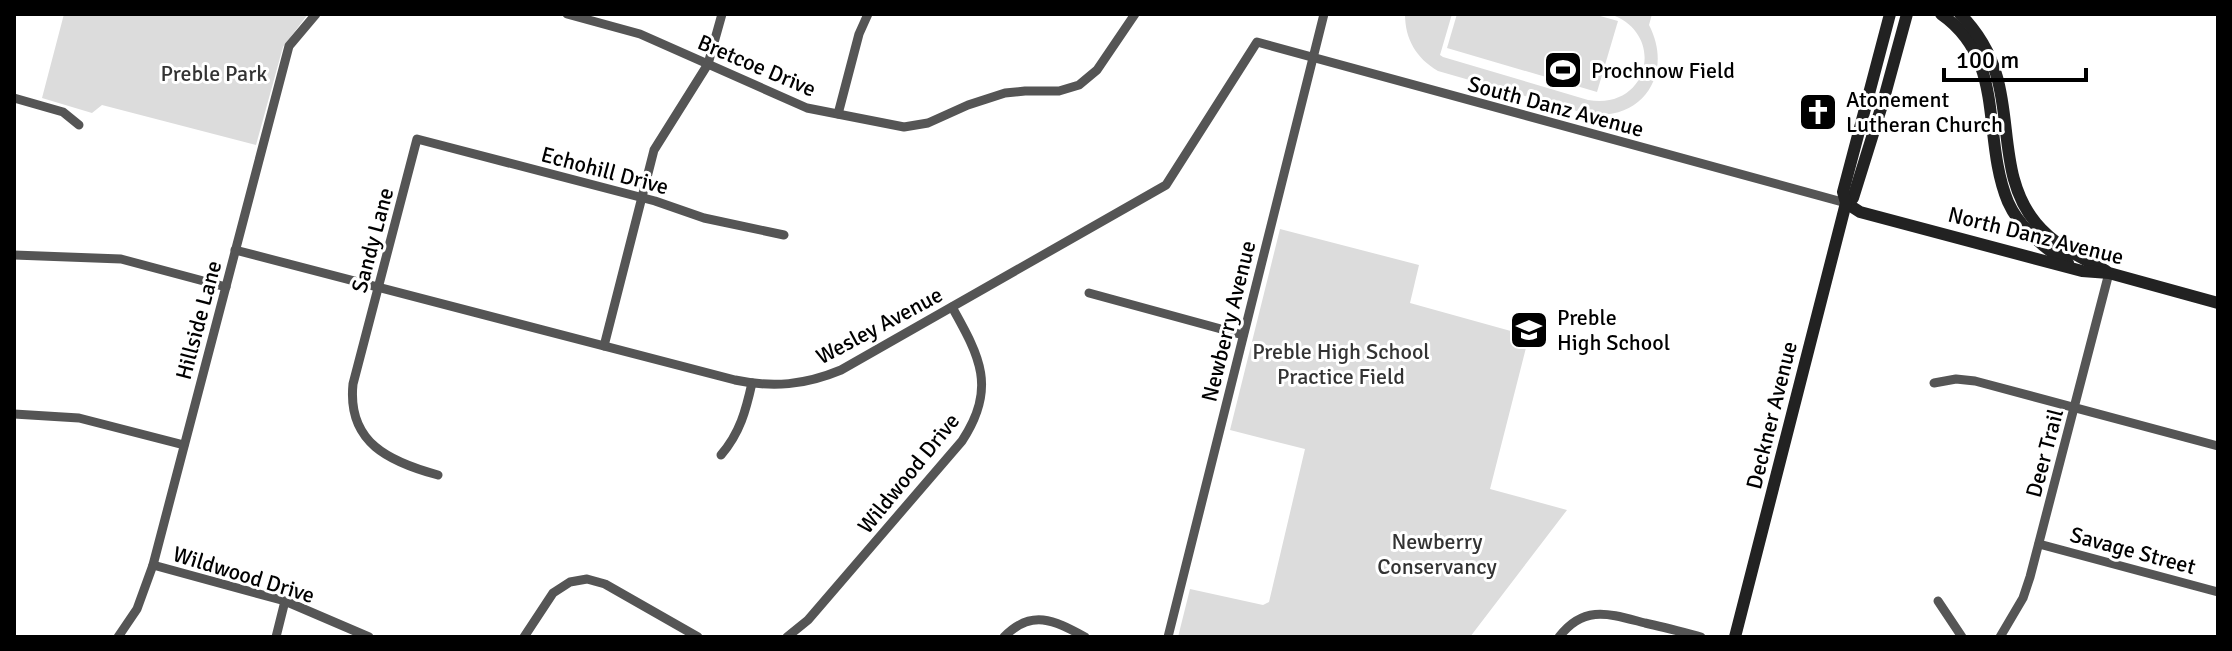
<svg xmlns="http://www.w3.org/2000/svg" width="2232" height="651" font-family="Signika,sans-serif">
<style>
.green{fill:#dcdcdc}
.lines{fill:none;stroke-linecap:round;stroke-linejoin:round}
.street{stroke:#555;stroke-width:9}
.secondary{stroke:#222;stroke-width:12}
.labels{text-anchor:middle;stroke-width:6;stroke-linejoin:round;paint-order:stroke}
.street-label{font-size:22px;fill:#000;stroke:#fff}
.poi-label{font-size:22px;fill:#000;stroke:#fff;text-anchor:start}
.park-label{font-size:22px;fill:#333;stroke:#fff}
</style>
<rect width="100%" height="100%" fill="#fff"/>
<g class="green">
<path d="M64,14H308L283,47L256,145L102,105L92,113L42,98Z"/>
<path d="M1405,14H1452L1440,55L1443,57L1588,100C1648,111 1668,34 1610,14H1652L1649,25C1675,75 1640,125 1584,113L1438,71C1416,58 1405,39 1405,14Z"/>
<path d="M1457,14H1593L1618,21L1597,92L1447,48Z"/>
<path d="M1280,229L1419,265L1410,303L1529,336L1490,489L1567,510L1470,637H1178L1190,589L1263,605L1269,602L1305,449L1230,430Z"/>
</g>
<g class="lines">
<g class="street">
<path d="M567,14L640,34L807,108L904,127L928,123L968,105L1005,93L1025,91H1059L1079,85L1097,70L1135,14"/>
<path d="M14,98L63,112L79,125"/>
<path d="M838,114L859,34L868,14"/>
<path d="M235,250L735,380C773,388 805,385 841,370L1166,185L1257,42L1846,203"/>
<path d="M14,255L121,259L226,287"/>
<path d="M1089,293L1243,335"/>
<path d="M604,346L654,150L708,64L722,14"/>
<path d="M1934,383L1956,379L1975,381L2218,446"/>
<path d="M14,414L79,418L184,445"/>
<path d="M721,455C740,433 746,410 752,383"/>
<path d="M438,475C390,462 347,443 353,384L417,139L655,201L704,218L784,235"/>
<path d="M2039,544L2218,592"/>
<path d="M153,565L285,601L369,637"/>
<path d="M1938,601L1962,637"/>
<path d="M118,637L137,609L153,565L289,46L316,14"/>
<path d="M276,637L285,601"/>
<path d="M524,637L553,593L570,582L587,579L605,584L698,637"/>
<path d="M787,637L808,620L962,441C997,388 980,357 952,307"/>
<path d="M1004,637C1032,608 1055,621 1085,637"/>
<path d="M1168,637L1324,14"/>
<path d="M1559,637C1584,604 1610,614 1645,623C1664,627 1682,632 1701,637"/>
<path d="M2000,637L2023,598L2030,577L2109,273"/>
</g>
<g class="secondary">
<path d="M1941,14C2007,60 1981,137 2008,202C2019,227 2045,249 2068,263"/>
<path d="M1960,14C1978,32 1990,52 1997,77C2011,126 2001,181 2036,223C2055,246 2081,257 2106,271"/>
<path d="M1846,203L1860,212L2082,271L2109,273L2218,303"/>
<path d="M1846,203L1853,198L1883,102L1907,14"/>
<path d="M1735,637L1846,203L1843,192L1890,14"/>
</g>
</g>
<defs>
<g id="stadium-square" transform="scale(2)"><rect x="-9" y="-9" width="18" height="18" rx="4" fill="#000" stroke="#fff"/><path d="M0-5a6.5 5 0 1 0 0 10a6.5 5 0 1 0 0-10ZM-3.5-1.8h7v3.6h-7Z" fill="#fff"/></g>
<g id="church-square" transform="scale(2)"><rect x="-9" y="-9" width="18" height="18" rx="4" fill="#000" stroke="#fff"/><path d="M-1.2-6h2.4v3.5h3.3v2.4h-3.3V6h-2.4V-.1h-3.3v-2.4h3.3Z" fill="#fff"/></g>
<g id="school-square" transform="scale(2)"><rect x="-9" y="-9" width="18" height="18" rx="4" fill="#000" stroke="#fff"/><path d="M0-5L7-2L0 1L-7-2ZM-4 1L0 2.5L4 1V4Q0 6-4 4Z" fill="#fff"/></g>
</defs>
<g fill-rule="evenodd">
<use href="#stadium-square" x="1563" y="70"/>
<use href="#church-square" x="1818" y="112"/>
<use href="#school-square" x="1529" y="330"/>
</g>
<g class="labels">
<g class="street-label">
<text transform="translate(757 65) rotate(23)" y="8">Bretcoe Drive</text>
<text transform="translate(1556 106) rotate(15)" y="8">South Danz Avenue</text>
<text transform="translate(605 170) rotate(15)" y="8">Echohill Drive</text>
<text transform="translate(2036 235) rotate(14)" y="8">North Danz Avenue</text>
<text transform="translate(372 240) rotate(-75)" y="8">Sandy Lane</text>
<text transform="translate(198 320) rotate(-75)" y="8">Hillside Lane</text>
<text transform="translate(1228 321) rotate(-76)" y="8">Newberry Avenue</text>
<text transform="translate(879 325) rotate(-28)" y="8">Wesley Avenue</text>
<text transform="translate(1771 415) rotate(-76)" y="8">Deckner Avenue</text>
<text transform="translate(2044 453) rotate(-75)" y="8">Deer Trail</text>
<text transform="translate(908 473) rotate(-51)" y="8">Wildwood Drive</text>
<text transform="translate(2133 550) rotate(15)" y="8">Savage Street</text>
<text transform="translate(244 574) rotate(17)" y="8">Wildwood Drive</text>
</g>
<g class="poi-label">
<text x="1591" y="78">Prochnow Field</text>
<text x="1846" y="107">Atonement<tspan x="1846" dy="25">Lutheran Church</tspan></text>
<text x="1557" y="325">Preble<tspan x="1557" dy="25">High School</tspan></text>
</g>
<g class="park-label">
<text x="214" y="81">Preble Park</text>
<text x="1341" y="359">Preble High School<tspan x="1341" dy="25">Practice Field</tspan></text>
<text x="1437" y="549">Newberry<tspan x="1437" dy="25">Conservancy</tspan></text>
</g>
</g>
<rect width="2232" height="651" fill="none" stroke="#000000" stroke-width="32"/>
<path d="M1944 68v12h142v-12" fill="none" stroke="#000000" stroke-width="4"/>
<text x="1956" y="68" font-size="24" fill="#000000" stroke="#ffffff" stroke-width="6" paint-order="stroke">100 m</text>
</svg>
